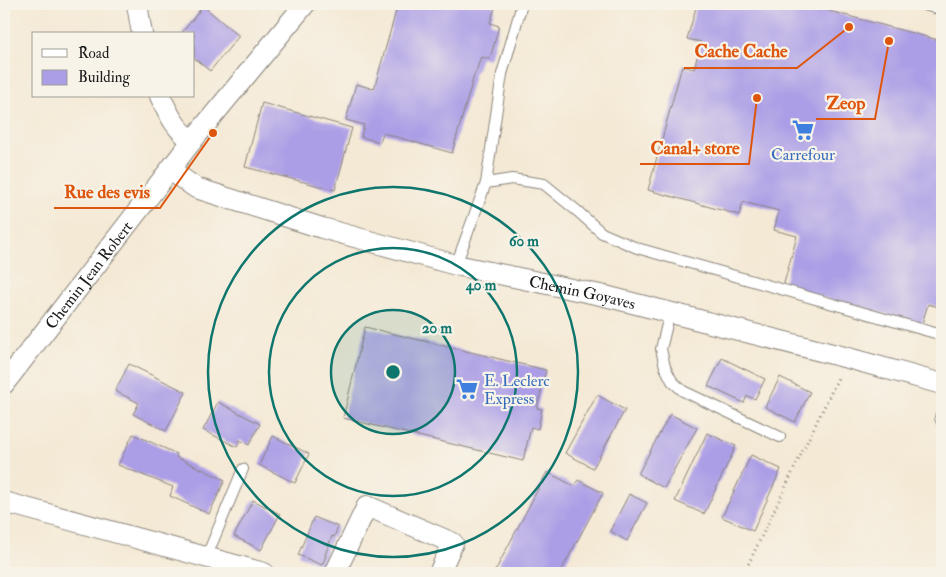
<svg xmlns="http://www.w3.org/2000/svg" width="946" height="577" font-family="'IM FELL Double Pica',serif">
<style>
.building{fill:#ac9ee6}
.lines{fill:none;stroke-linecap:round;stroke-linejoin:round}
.service-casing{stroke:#888278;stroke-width:12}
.minor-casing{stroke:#888278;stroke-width:22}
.path{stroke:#888278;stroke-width:3;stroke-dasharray:1 4;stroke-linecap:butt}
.service{stroke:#fff;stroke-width:10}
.minor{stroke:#fff;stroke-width:20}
.ring{fill:none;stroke:#0f766e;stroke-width:2.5}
.labels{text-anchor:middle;stroke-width:4.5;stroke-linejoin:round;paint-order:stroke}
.shop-label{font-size:16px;fill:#366cbe;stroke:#f7f3e8}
.street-label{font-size:16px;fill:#1c1c1c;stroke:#f7f3e8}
.centre{fill:#0f766e;stroke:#f7f3e8;stroke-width:2.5}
.ring-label{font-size:15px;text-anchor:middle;font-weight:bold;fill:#0f766e;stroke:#f7f3e8;stroke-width:4.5;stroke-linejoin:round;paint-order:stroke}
.leader{fill:none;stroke:#de560d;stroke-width:2}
.callout-dot{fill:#de560d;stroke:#f7f3e8;stroke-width:2}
.callout-label{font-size:18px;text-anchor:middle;font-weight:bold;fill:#de560d;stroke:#f7f3e8;stroke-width:4.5;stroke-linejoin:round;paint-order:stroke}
</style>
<rect width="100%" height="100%" fill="#f7f3e8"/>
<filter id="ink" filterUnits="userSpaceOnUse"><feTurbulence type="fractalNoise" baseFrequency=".02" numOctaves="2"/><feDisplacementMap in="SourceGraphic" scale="10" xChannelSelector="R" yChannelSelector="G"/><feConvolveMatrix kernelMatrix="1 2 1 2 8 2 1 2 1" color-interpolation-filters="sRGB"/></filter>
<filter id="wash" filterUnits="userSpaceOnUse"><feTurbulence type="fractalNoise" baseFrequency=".0096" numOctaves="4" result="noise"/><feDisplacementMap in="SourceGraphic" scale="20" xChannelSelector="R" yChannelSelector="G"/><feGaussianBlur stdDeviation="1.12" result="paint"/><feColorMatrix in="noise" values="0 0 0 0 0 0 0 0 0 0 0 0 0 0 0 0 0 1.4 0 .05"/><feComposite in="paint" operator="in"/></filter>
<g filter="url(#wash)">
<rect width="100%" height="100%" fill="#f4e9d5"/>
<g id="blocks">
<g class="building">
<path d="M398,4H494L493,7L495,8L490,23L499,26L490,59L481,57L476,72H475L452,153L383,133L380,142L361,137L364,125L346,120L356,84L374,89Z"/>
<path d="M697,4H803L942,41V308L928,304L922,324L783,287L797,236L774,230L779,211L743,202L739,215L648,190L682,66L694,69L701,42L687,39Z"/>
<path d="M203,6L239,36L210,71L194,58V34H181Z"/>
<path d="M262,103L352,128L335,190L245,167Z"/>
<path d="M365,327L546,370L537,408L542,409L538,429L531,427L523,461L343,418Z"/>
<path d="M722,358L765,379L755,399L747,396L744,403L708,386Z"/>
<path d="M129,364L186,392L166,431L133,414L139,403L115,391Z"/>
<path d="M780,377L810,392L795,422L765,407Z"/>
<path d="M597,395L625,410L593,468L565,453Z"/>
<path d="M218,402L260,424L249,445L240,440L237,447L203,430Z"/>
<path d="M670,414L697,428L664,488L638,474Z"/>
<path d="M707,433L736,446L704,514L675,501Z"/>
<path d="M133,434L177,454L176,457L225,480L209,514L170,496L173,487L118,465Z"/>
<path d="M273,436L309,454L295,483L259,465Z"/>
<path d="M751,455L781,469L753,531L722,517Z"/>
<path d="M547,472L574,486L578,480L603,493L560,573H494Z"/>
<path d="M629,494L647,503L627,541L610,531Z"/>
<path d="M253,500L280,514L261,550L234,536Z"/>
<path d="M314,517L338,527L334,537L332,536L325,555L326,556L322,565L298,555Z"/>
</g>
</g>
</g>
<g filter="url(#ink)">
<use href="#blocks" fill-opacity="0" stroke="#888278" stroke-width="1"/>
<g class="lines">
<g class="service-casing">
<g id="service">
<path d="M920,4L942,10"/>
<path d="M486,183L512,179L544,184L576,210L602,233L637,248L942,335"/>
<path d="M456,265L486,183L502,74L522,4"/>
<path d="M670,312L661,349L665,367L672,381L683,391L780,437"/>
<path d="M942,412L940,418L942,422"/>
<path d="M206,558L243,469"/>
</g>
</g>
<g class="minor-casing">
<g id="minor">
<path d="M137,4L142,34"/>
<path d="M160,96C170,116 174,127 192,141"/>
<path id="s1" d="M170,170L196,188L322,228L456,265L605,296L848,358L942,384"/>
<path id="s2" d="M4,384L192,141L305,4"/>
<path d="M4,502L264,573"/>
<path d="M335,573L367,506L453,543L439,573"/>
</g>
</g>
<path class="path" d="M744,573L839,376"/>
<use href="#service" class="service"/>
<use href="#minor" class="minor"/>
</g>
</g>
<circle cx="393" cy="372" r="62" fill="#0f766e" fill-opacity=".12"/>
<g class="ring">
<circle cx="393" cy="372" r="62"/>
<circle cx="393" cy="372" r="124"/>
<circle cx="393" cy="372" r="185"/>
</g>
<defs>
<g id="supermarket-bare" transform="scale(1.725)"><path d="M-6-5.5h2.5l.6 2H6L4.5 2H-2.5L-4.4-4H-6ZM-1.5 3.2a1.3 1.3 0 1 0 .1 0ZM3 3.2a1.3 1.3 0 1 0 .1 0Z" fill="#3f7fe0" stroke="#f7f3e8" stroke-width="2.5" paint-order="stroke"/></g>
</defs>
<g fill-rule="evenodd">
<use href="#supermarket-bare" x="803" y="130"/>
<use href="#supermarket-bare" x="467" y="389"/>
</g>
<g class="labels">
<g class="shop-label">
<text x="803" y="160">Carrefour</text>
<text x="484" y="386" text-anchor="start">E. Leclerc<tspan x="484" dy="18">Express</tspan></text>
</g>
<g class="street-label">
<text dy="6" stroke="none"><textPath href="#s2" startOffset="138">Chemin Jean Robert</textPath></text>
<text dy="6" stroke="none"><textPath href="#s1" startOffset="432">Chemin Goyaves</textPath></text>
</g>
</g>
<circle cx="393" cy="372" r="8" class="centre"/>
<g class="ring-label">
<text x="524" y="246">60 m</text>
<text x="481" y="290">40 m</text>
<text x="437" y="333">20 m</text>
</g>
<path class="leader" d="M849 27L797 68H684M889 41L875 119H816M757 98L749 164H640M213 133L160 208H54"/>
<g class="callout-dot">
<circle cx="849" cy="27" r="5"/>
<circle cx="889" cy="41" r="5"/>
<circle cx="757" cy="98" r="5"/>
<circle cx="213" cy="133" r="5"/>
</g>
<g class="callout-label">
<text x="741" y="57">Cache Cache</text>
<text x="846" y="109">Zeop</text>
<text x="695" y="154">Canal+ store</text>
<text x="107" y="198">Rue des evis</text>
</g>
<rect width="946" height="577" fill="none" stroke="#f7f3e8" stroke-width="20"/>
<rect x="32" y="32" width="162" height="65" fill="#f7f3e8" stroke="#9f9d96"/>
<rect x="42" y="49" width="25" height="8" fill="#ffffff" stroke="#9f9d96"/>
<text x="78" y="58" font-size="15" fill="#1c1c1c">Road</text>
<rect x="42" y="70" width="25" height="15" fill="#ac9ee6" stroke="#9f9d96"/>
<text x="78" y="82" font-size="15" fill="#1c1c1c">Building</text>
</svg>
